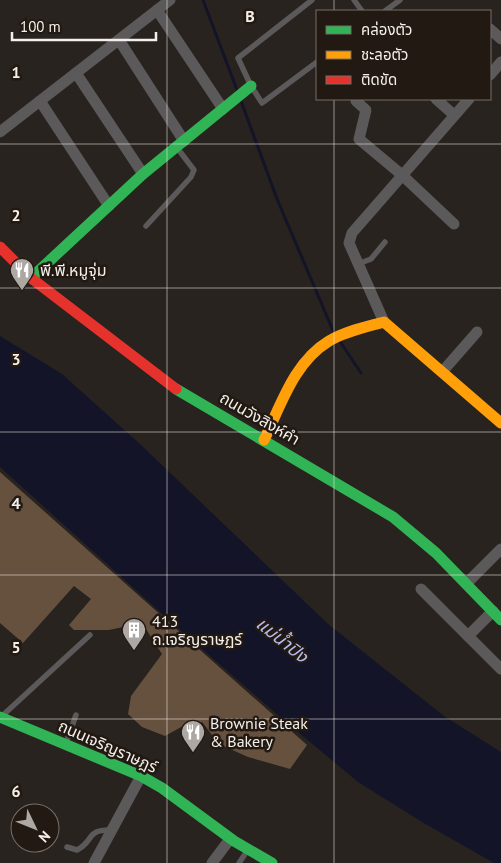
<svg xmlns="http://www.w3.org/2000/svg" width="501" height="863" font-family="'PT Sans','Noto Sans Thai',sans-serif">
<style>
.forest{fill:#65513e}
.water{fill:#141429}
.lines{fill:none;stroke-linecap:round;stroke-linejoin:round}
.stream{stroke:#141429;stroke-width:3}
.lane{stroke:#5b595a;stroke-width:5.5}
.street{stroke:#5b595a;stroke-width:11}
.fast{stroke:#30b455;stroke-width:11}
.slow{stroke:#ff9f0a;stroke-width:11}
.jam{stroke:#e5322d;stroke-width:11}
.grid{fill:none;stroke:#f4efea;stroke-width:1;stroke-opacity:0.55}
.labels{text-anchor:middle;stroke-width:5;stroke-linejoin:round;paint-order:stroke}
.poi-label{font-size:16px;fill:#f4efea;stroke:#211912;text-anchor:start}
.street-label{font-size:16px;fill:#f4efea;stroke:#211912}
.water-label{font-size:18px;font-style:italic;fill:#b6bcf0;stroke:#211912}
.grid-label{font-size:16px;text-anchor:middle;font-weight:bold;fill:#f4efea;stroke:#211912;stroke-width:5;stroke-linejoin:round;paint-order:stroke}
</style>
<rect width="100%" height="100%" fill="#28231e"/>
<path class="forest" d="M0,472L307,745L290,769L248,757L219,744L202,722L183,726L165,736L142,727L128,714L131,696L162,654L142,623L109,630H74L69,625L91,599L74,586L23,643L0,623Z"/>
<path class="water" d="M0,336L62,374L141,445L328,624L444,716L501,752V863H494L422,822L358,782L286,722L170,621L0,467Z"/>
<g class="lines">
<g class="stream">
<path d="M203,0L237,90"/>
<path d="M241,101L277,199L334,333"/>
<path d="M339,340L361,373"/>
</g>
<g class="lane">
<path d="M312,0L238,58L251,86L262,103L317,62"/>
<path d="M354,0L362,11"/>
<path d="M385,11L400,0"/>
<path d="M146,226L191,177L194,170L178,149"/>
<path d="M358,264L371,259L385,242"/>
<path d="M2,716L90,635"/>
<path d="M66,743L76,715"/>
<path d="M67,847L77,850C95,841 85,829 112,830"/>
<path d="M239,863L247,851"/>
</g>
<g class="street">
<path d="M157,10L223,109"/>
<path d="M490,29L501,39"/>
<path d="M119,40L184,141"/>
<path d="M76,73L143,174"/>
<path d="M490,75L501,62"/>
<path d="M436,99L454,115"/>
<path d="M40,101L109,206"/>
<path d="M356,101L366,110L359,139L402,175L454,224"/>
<path d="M0,132L170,0"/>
<path d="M384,322L349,243L352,233L469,99"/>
<path d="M442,372L477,332"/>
<path d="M467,583L501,549"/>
<path d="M421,589L501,669"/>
<path d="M468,636L493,611"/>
<path d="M94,863L141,776"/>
<path d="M212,863L230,839"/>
</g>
<g class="fast">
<path d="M31,278L143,174L251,86"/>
<path d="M176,389L393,517L436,553L501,620"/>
<path d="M0,717L141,776L162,788L234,841L272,863"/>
</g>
<path class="slow" d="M264,440C281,405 294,362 329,341C346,331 366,327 384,322L501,423"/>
<path class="jam" d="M0,247L31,278L176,389"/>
</g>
<path class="grid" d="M167,0V863M334,0V11M334,99V863M0,144H501M0,288H501M0,432H501M0,575H501M0,719H501"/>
<defs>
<g id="restaurant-pin" transform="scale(1.25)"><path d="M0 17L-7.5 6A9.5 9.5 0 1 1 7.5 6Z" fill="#ada8a3" stroke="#211912"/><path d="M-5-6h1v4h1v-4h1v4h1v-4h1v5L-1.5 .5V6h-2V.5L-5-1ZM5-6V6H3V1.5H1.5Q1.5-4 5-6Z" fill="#fff"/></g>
<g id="building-pin" transform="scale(1.25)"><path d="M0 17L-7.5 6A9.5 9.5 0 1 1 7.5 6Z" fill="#ada8a3" stroke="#211912"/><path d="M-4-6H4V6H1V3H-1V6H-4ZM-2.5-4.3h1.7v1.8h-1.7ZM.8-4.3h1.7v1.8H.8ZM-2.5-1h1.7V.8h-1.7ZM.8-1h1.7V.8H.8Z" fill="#fff"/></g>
</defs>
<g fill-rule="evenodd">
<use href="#restaurant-pin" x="22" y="270"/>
<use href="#building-pin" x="134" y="630"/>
<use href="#restaurant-pin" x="193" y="732"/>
</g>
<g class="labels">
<g class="poi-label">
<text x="40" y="276">พี.พี.หมูจุ่ม</text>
<text x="152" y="627">413<tspan x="152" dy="18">ถ.เจริญราษฏร์</tspan></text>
<text x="210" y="729">Brownie Steak<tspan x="210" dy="18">&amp; Bakery</tspan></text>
</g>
<g class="street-label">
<text transform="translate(260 418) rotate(30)" y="6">ถนนวังสิงห์คำ</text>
<text transform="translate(108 746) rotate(24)" y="6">ถนนเจริญราษฎร์</text>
</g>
<g class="water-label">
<text transform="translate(282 640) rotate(39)" y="6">แม่น้ำปิง</text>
</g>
</g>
<g class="grid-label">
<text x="250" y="22">B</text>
<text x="16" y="78">1</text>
<text x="16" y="221">2</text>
<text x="16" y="365">3</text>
<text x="16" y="509">4</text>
<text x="16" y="653">5</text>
<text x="16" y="797">6</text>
</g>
<rect x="316" y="10" width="175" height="90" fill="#211912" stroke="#756f68"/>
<rect x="326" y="26" width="25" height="8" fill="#30b455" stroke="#756f68"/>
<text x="361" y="35" font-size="15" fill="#f4efea">คล่องตัว</text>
<rect x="326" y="51" width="25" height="8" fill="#ff9f0a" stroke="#756f68"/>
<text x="361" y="60" font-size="15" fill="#f4efea">ชะลอตัว</text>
<rect x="326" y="76" width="25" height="8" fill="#e5322d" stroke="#756f68"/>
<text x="361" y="85" font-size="15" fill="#f4efea">ติดขัด</text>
<g transform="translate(35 828) rotate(133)"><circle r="24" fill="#211912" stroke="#756f68"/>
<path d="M0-4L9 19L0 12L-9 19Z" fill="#ada8a3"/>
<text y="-8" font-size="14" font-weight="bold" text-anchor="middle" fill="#f4efea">N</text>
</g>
<path d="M12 32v8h144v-8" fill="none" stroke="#f4efea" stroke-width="2.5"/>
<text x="20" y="32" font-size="15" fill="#f4efea" stroke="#211912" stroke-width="4" paint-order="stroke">100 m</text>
</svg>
